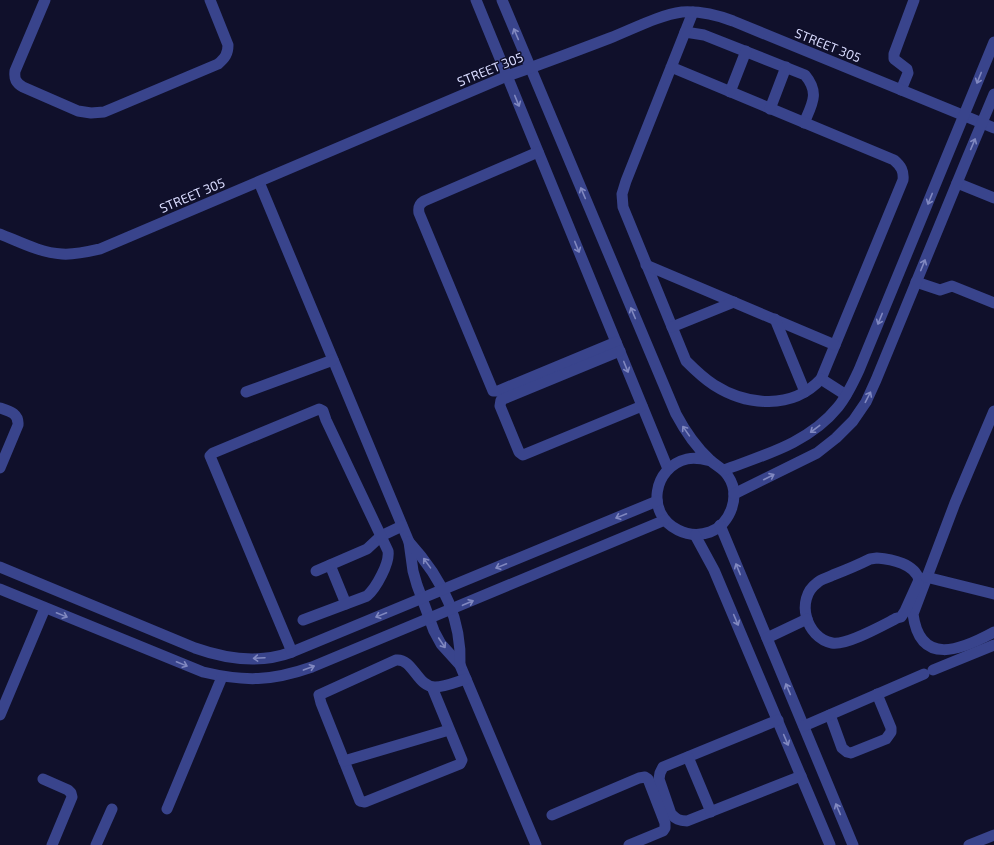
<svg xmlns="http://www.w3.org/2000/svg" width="994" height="845" font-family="'Exo 2',sans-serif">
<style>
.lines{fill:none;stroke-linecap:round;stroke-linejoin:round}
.minor{stroke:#39448c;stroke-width:11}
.oneway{stroke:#8188c0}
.labels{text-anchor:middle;stroke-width:3;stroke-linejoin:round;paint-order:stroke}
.street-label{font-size:13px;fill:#dadcff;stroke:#10102b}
</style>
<rect width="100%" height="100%" fill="#10102b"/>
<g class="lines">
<g class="minor">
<path d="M45,0L15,71C14,79 16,83 23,87L78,111L91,113L104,112L116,107L218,64C225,58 228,54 228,45L210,0"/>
<path d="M476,0L668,469"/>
<path d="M502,0L676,414C685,431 696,447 710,460C716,466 724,469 728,476C741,495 731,524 710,532C699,536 688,535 678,530C645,514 653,467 687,459C696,457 703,459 711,461"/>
<path d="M685,32L704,35L805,75C820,93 812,104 804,123"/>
<path d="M671,67L894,160C901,166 904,171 903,180L821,379C792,410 747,406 714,385C703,378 695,370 686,361L623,207L622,194L626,181L693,12"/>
<path d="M901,90L908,73L907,69L894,59V54L914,0"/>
<path d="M730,92L746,51"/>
<path d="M770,109L786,67"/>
<path d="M538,152L424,201C419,204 418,207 419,213L493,391H498L616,342"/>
<path d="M259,182L409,542L413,571L417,585L434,631L441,644L460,665L536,845"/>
<path d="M957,183L994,198"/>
<path d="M0,234C20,242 41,253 62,254C75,255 87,252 100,249L507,76C542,64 576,51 610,38C633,29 659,15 682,12C700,11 717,15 733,21L994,128"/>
<path d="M646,265L835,345"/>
<path d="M916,282L940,290L952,286L994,303"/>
<path d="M775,319L805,392"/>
<path d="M672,327L734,302"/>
<path d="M620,351L501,400L500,406L519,452L523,455L642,406"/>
<path d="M821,379L846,395"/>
<path d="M246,392L333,360"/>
<path d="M0,408C9,411 19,413 18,425L0,468"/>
<path d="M994,411L955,503L913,614C920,667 961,650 994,632"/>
<path d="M724,470C764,455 809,443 838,407C847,396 853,383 859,370L994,42"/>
<path d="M734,494L817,453L836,438L853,421L866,402L876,380L966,161L994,94"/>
<path d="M720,525L853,845"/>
<path d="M695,535L714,570L830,845"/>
<path d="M409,542C440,576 462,618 460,665"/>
<path d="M877,558C892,559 915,564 919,580L905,611L901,617L897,618C883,625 846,646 832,643C806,638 795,599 817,583C821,579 828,578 833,575C846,570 858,565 870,559Z"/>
<path d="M330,565L346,604"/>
<path d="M0,567L195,648C226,659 260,664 292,652L657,501"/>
<path d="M316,571L367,549L381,536L402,526"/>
<path d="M926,577L994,594"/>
<path d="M0,589L203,672C245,682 272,681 312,667L665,520"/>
<path d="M767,638L807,619"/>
<path d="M292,652L210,456L213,453L319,409L323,411L326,420L388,551C390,563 376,588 367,596L303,620"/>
<path d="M933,670L994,645"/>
<path d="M432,687L462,760L460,764L365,802L360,801L321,703L319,695L396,660C413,658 417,687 435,687C445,687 456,682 466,679"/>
<path d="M0,715L45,608"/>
<path d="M830,715L842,748L847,752L851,753L886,739L891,732V728L877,694"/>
<path d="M778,720L663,767L660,773L659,779L671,814C676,819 679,821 687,821L801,776"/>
<path d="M804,726L924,674"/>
<path d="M688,757L711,812"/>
<path d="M344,761L449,730"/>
<path d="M43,779L68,790L71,793L72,797L52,845"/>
<path d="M167,809L222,677"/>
<path d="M552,815L639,778L645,777L648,779L665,823V828L663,831L629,845"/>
<path d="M96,845L112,809"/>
<path d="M969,845L994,835"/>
</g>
</g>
<defs><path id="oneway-shaft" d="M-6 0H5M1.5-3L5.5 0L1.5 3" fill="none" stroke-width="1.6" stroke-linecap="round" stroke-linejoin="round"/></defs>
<g class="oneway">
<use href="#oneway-shaft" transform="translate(516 34) rotate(-113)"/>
<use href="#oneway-shaft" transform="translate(979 78) rotate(112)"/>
<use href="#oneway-shaft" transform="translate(517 101) rotate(68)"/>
<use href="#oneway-shaft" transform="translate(973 144) rotate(-67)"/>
<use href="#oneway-shaft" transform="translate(583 193) rotate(-113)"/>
<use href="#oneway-shaft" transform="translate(930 199) rotate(112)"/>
<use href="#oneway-shaft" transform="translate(577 247) rotate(68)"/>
<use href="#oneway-shaft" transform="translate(923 265) rotate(-68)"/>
<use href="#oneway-shaft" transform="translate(633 313) rotate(-113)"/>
<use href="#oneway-shaft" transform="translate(880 319) rotate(112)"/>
<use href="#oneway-shaft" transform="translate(626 367) rotate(68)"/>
<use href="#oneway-shaft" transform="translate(868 397) rotate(-63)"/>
<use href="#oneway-shaft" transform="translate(815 429) rotate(143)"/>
<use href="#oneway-shaft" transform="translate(686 431) rotate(-125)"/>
<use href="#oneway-shaft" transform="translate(769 477) rotate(-27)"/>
<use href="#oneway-shaft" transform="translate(621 516) rotate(158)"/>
<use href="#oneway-shaft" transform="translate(427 563) rotate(-126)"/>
<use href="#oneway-shaft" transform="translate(501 566) rotate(158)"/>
<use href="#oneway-shaft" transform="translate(738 569) rotate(-112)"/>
<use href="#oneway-shaft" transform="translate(468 603) rotate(-23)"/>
<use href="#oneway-shaft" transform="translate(62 615) rotate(22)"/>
<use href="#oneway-shaft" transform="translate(381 615) rotate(158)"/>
<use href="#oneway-shaft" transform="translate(736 620) rotate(67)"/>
<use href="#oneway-shaft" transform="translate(442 643) rotate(56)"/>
<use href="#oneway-shaft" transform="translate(259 658) rotate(177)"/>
<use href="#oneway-shaft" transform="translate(182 664) rotate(22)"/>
<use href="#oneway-shaft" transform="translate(309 668) rotate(-20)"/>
<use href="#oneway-shaft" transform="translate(788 689) rotate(-113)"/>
<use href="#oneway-shaft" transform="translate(786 740) rotate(67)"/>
<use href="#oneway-shaft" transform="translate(838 809) rotate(-113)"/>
</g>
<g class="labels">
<g class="street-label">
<text transform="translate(828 45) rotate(22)" y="5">STREET 305</text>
<text transform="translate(490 69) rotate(-22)" y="5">STREET 305</text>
<text transform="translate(192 195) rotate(-23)" y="5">STREET 305</text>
</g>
</g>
</svg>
